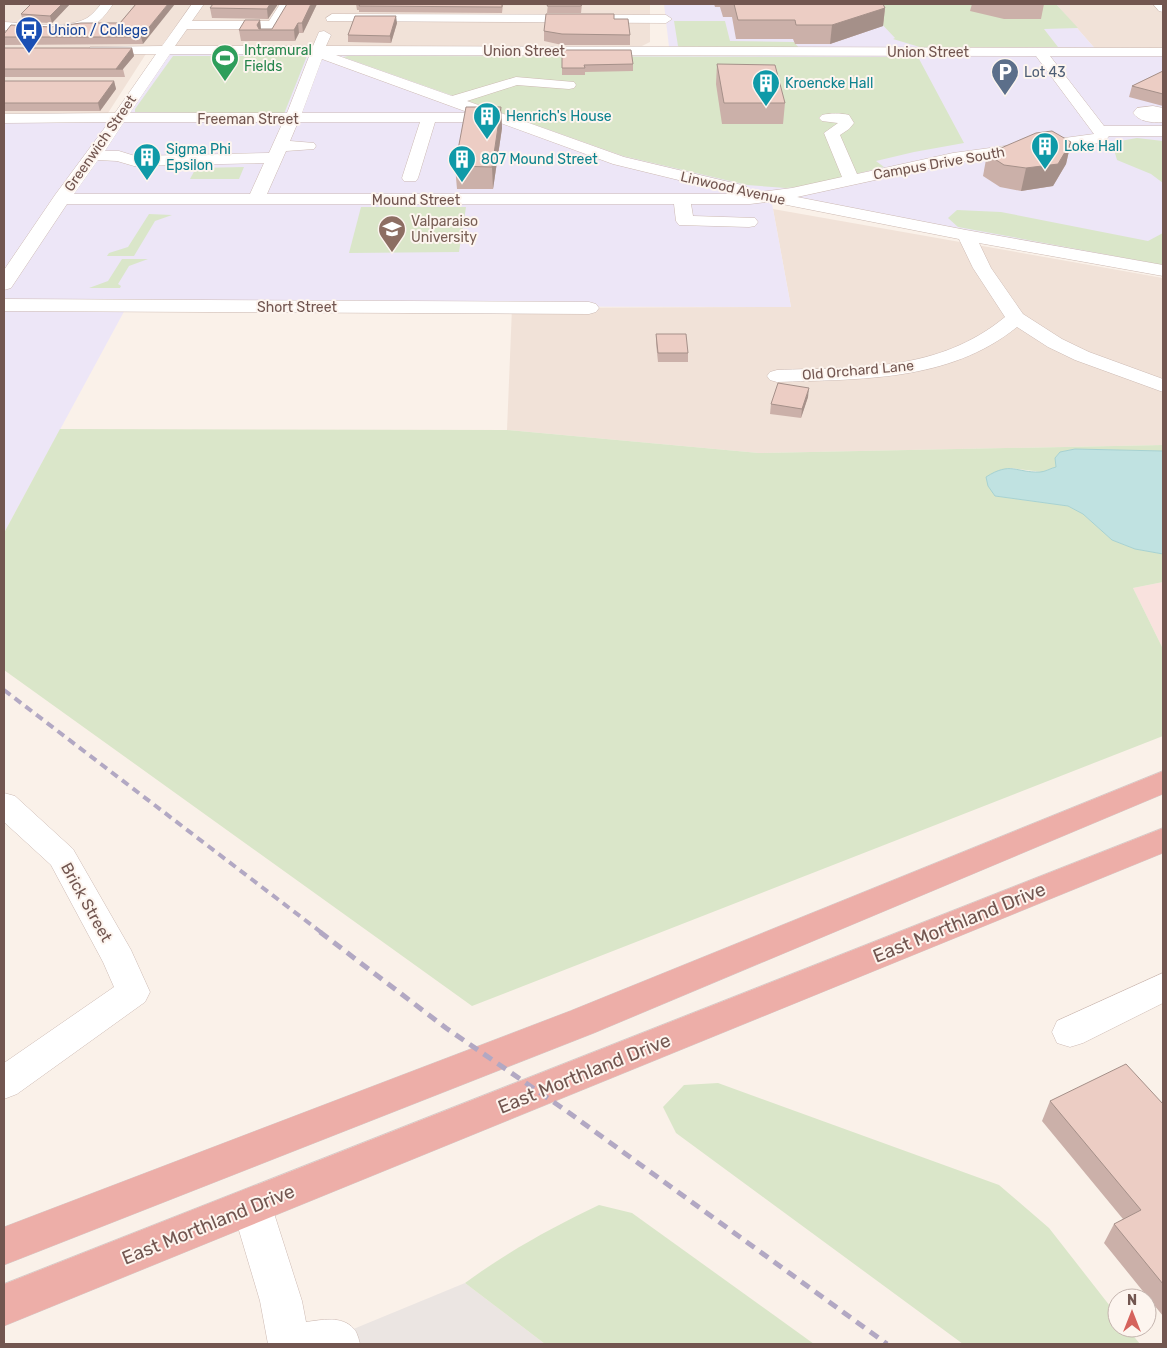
<svg xmlns="http://www.w3.org/2000/svg" width="1167" height="1348" font-family="Rubik,sans-serif">
<style>
.residential{fill:#f1e2d8}
.commercial{fill:#f9e2de}
.industrial{fill:#ebe5e2}
.education{fill:#ede6f7}
.green{fill:#dae6c9}
.water{fill:#c0e2e1;stroke:#a7d2d1}
.lines{fill:none;stroke-linecap:round;stroke-linejoin:round}
.minor-casing{stroke:#cdbab3;stroke-width:1}
.highway-casing{stroke:#d5ccca;stroke-width:1}
.minor{fill:#fff;fill-rule:evenodd}
.highway{fill:#edaea8;fill-rule:evenodd}
.rail-far1{stroke:#b2a8c3;stroke-width:4;stroke-dasharray:8 5.5;stroke-linecap:butt}
.rail{stroke:#b2a8c3;stroke-width:5;stroke-dasharray:10 7;stroke-linecap:butt}
.wall{fill:#cbb0a9}
.shaded-wall{fill:#a59089}
.building{fill:#eccdc4;stroke:#a59089}
.labels{text-anchor:middle;stroke-width:4;stroke-linejoin:round;paint-order:stroke}
.far-transit-label{font-size:14px;fill:#164399;stroke:#fdf5ef;text-anchor:start}
.far-leisure-label{font-size:14px;fill:#27864d;stroke:#fdf5ef;text-anchor:start}
.far-street-label{font-size:14px;fill:#725650;stroke:#fdf5ef}
.far-service-label{font-size:14px;fill:#4e5e75;stroke:#fdf5ef;text-anchor:start}
.far-culture-label{font-size:14px;fill:#0d838f;stroke:#fdf5ef;text-anchor:start}
.far-education-label{font-size:14px;fill:#785e54;stroke:#fdf5ef;text-anchor:start}
.street-label{font-size:16px;fill:#725650;stroke:#fdf5ef}
.near-street-label{font-size:19px;fill:#725650;stroke:#fdf5ef}
</style>
<rect width="100%" height="100%" fill="#faf1e9"/>
<g class="residential">
<path d="M4,4H650V42L642,46H151L108,113H4Z"/>
<path d="M1056,4H1163V52H1098Z"/>
<path d="M773,209L1163,278V445L759,453L507,430L512,308L791,307Z"/>
</g>
<path class="commercial" d="M1163,582V649L1133,588Z"/>
<path class="industrial" d="M465,1283L545,1344H317Z"/>
<path class="education" d="M664,4H1056L1098,52H1163V270L966,235L771,198L791,307L127,306L4,533V118H119L163,51L669,47Z"/>
<g class="green">
<path d="M877,4H1056L1078,28L1044,29L1058,47L923,48L893,39L895,38L878,20Z"/>
<path d="M674,21H725L730,41L794,42L799,48H680L678,46Z"/>
<path d="M173,56H307L284,114L135,112V109Z"/>
<path d="M348,56L918,57L964,143L914,152L876,161L884,167L807,186L786,188L747,185L623,156L343,57Z"/>
<path d="M1137,138L1163,141V183L1151,174L1117,160L1113,146L1120,141Z"/>
<path d="M244,167L239,179H190L196,168Z"/>
<path d="M361,207H466L459,252L349,253Z"/>
<path d="M957,210L1001,212L1148,241L1163,233V265L958,227L948,218Z"/>
<path d="M149,214L172,215L155,221L134,256H107L109,253L128,247Z"/>
<path d="M122,259H148L129,266L118,284L121,286L120,288H89L108,281Z"/>
<path d="M60,429L507,430L759,453L1163,445V451L1075,449L1060,452L1055,458L1056,467L1042,472L1011,468L995,496L1068,506L1083,514L1112,540L1135,549L1163,554V582L1133,588L1163,649V736L472,1006L4,670V533Z"/>
<path d="M718,1083L999,1185L1049,1228L1117,1315V1328H1127L1140,1344H963L676,1133L663,1107L684,1085Z"/>
<path d="M599,1205L632,1213L814,1344H545L465,1283C507,1252 551,1228 599,1205Z"/>
</g>
<path class="water" d="M1075,449L1163,451V554L1135,549L1112,540L1083,514L1068,506L995,496L988,486L986,477C1011,461 1016,473 1040,472C1045,472 1051,468 1056,467L1055,458L1060,452Z"/>
<g class="lines">
<g class="minor-casing">
<g id="minor">
<path d="M101,4H113C109,10 104,17 98,22C77,38 29,31 4,30V22C26,23 67,30 87,18C92,15 97,9 101,4Z"/>
<path d="M192,4H204L192,21H269L280,4H292L272,39H262L260,36L265,29H187L175,46H313L319,32L324,31L331,35L326,46L1163,48V56H1050L1104,126H1163V136H1109L1105,141L1100,143L953,163L797,197L966,230L1163,265V276L979,243L991,268L1023,314L1062,339L1089,352L1163,379V392L1075,360L1048,347L1017,327C949,382 860,379 777,382L770,380L767,376L770,372L777,370C860,367 938,372 1005,317L973,268L959,239L782,204L775,201L750,204H691L693,216L755,218L758,222L755,226L749,227L679,225L676,221L674,204H67L11,288L4,290V270L55,195L109,122L4,123V114L115,113L156,54H95L90,53L88,50L90,47L162,46ZM170,54H310L287,113H130ZM336,55L1036,56L1094,134L953,153L857,174L840,135L849,129L854,123L849,115C841,113 830,113 822,115L819,118L822,121L838,123L824,133L842,177L792,188L744,194L748,190L746,186L624,157L467,101L517,85L569,89L574,88L576,85L574,82L516,77L452,96ZM322,59L470,113H302ZM487,118L613,164L736,194H267L286,151L314,149L316,146L314,143L290,141L298,122H420L402,178L404,181H416L418,178L435,122H480ZM124,122H283L269,153L135,156L119,151H105ZM98,160L117,161L134,166L264,163L250,194H74Z"/>
<path d="M1153,4H1163V12L1159,11Z"/>
<path d="M332,14L666,15L672,19L666,23L327,21L326,18Z"/>
<path d="M1153,106L1163,108V122C1152,123 1140,122 1133,113L1137,108Z"/>
<path d="M4,299L589,302L596,304L599,308L596,312L589,314L4,311Z"/>
<path d="M4,793L15,796L73,849L131,950L150,992L145,1002L17,1094L4,1099V1063L114,987L103,962L51,865L4,822Z"/>
<path d="M1163,973V1003L1083,1043L1070,1047L1057,1043L1052,1032L1057,1021Z"/>
<path d="M252,1188L266,1194L272,1207L302,1301L306,1322C321,1320 342,1315 354,1329C357,1332 359,1340 360,1344H268L260,1301L232,1207L238,1194Z"/>
</g>
</g>
<g class="highway-casing">
<g id="highway">
<path d="M1163,771V794L594,1033L4,1265V1227L570,1011Z"/>
<path d="M1163,828V853L4,1326V1284Z"/>
</g>
</g>
<use href="#minor" class="minor"/>
<use href="#highway" class="highway"/>
<path class="rail-far1" d="M4,690L322,933"/>
<path class="rail" d="M320,932L446,1028L568,1112L887,1344"/>
</g>
<g class="wall">
<path d="M70,4L52,23L23,22L21,14Z"/>
<path d="M136,4L143,44L4,45V34L51,27L120,23Z"/>
<path d="M278,4L268,19L212,18L210,8Z"/>
<path d="M317,4L303,33H299L295,41H241L239,30L260,20L261,29H272Z"/>
<path d="M356,4H503L502,13L359,12V10H357Z"/>
<path d="M548,4H582L581,13H547Z"/>
<path d="M714,4H883L885,8L883,26L830,44H795L793,39H736L732,17H723L720,7H715Z"/>
<path d="M972,4H1044L1041,19H1004L970,11Z"/>
<path d="M614,19L630,35V45H562L544,41V31Z"/>
<path d="M397,23L391,43L348,42V35Z"/>
<path d="M4,48H132L134,56L123,69L125,77H4Z"/>
<path d="M562,50L633,64V71L585,72V75H562Z"/>
<path d="M717,64L785,103L783,124H722L716,84Z"/>
<path d="M1163,71V106L1129,97L1132,86Z"/>
<path d="M4,81H114L116,89L100,111H4Z"/>
<path d="M501,107L502,128L493,189H457L455,166Z"/>
<path d="M1071,142L1066,164L1053,186L1021,191L1000,187L983,176L987,154Z"/>
<path d="M656,334L688,353V362H658L656,343Z"/>
<path d="M808,397L801,418L770,414L771,404Z"/>
<path d="M1050,1101L1163,1104V1316L1104,1243L1114,1224L1123,1219L1042,1121Z"/>
</g>
<g class="shaded-wall">
<path d="M62,4H70L52,23L50,16Z"/>
<path d="M168,4H175L143,44L141,37Z"/>
<path d="M270,4H278L268,19L267,9Z"/>
<path d="M311,4H317L303,33L302,23Z"/>
<path d="M885,8L883,26L830,44L832,25Z"/>
<path d="M396,16L397,23L391,43L390,36Z"/>
<path d="M260,20L261,30H257V25Z"/>
<path d="M298,23L299,33L295,41L294,30Z"/>
<path d="M132,48L134,56L123,69H116Z"/>
<path d="M114,81L116,89L100,111L98,103Z"/>
<path d="M501,107L502,128L493,189L492,167Z"/>
<path d="M1071,142L1066,164L1053,186L1021,191L1026,168Z"/>
<path d="M809,388L808,397L801,418L802,409Z"/>
</g>
<g class="building">
<path d="M31,4H62L50,16L21,14Z"/>
<path d="M136,4H168L141,37H4V34L11,25L51,27L81,23H120Z"/>
<path d="M213,4H270L267,9L210,8Z"/>
<path d="M287,4H311L302,23H298L294,30H239L245,20H260L257,25L259,29H272Z"/>
<path d="M356,4H502V7L359,6L360,4Z"/>
<path d="M548,4H582L581,6H547Z"/>
<path d="M734,4H883L885,8L832,25H796L795,20H738Z"/>
<path d="M546,14H614V19H628L630,35L562,34L544,31Z"/>
<path d="M355,16H396L390,36L348,35Z"/>
<path d="M4,48H132L116,69H123H4Z"/>
<path d="M562,50H631L633,64L584,65L585,68H562Z"/>
<path d="M717,64L775,65L785,103H724Z"/>
<path d="M1163,71V94L1132,86Z"/>
<path d="M4,81H114L98,103H4Z"/>
<path d="M466,107H501L492,167L455,166Z"/>
<path d="M1052,131L1071,142L1058,164L1026,168L1004,165L987,154L1036,133Z"/>
<path d="M656,334H686L688,353H658Z"/>
<path d="M778,383L809,388L802,409L771,404Z"/>
<path d="M1126,1064L1163,1104V1284L1114,1224L1141,1210L1050,1101Z"/>
</g>
<defs>
<g id="bus-pin" transform="scale(1.4375)"><path d="M0 17L-7.5 6A9.5 9.5 0 1 1 7.5 6Z" fill="#1a4fb4" stroke="#fdf5ef"/><path d="M-5-6H5V4H4V6H2V4H-2V6H-4V4H-5ZM-3.5-4V0h7V-4ZM-3.5 1.2v1.5H-2V1.2ZM2 1.2v1.5H3.5V1.2Z" fill="#fff"/></g>
<g id="stadium-pin" transform="scale(1.4375)"><path d="M0 17L-7.5 6A9.5 9.5 0 1 1 7.5 6Z" fill="#2e9e5b" stroke="#fdf5ef"/><path d="M0-5a6.5 5 0 1 0 0 10a6.5 5 0 1 0 0-10ZM-3.5-1.8h7v3.6h-7Z" fill="#fff"/></g>
<g id="parking-pin" transform="scale(1.4375)"><path d="M0 17L-7.5 6A9.5 9.5 0 1 1 7.5 6Z" fill="#5c6f8a" stroke="#fdf5ef"/><path d="M-3.5-5.5H1a3.5 3.5 0 0 1 0 7H-1V5.5H-3.5ZM-1-3.4V-.6H.8a1.4 1.4 0 0 0 0-2.8Z" fill="#fff"/></g>
<g id="building-pin" transform="scale(1.4375)"><path d="M0 17L-7.5 6A9.5 9.5 0 1 1 7.5 6Z" fill="#0f9aa8" stroke="#fdf5ef"/><path d="M-4-6H4V6H1V3H-1V6H-4ZM-2.5-4.3h1.7v1.8h-1.7ZM.8-4.3h1.7v1.8H.8ZM-2.5-1h1.7V.8h-1.7ZM.8-1h1.7V.8H.8Z" fill="#fff"/></g>
<g id="university-pin" transform="scale(1.4375)"><path d="M0 17L-7.5 6A9.5 9.5 0 1 1 7.5 6Z" fill="#8d6e63" stroke="#fdf5ef"/><path d="M0-5L7-2L0 1L-7-2ZM-4 1L0 2.5L4 1V4Q0 6-4 4Z" fill="#fff"/></g>
</defs>
<g fill-rule="evenodd">
<use href="#bus-pin" x="29" y="30"/>
<use href="#stadium-pin" x="225" y="58"/>
<use href="#parking-pin" x="1005" y="72"/>
<use href="#building-pin" x="766" y="83"/>
<use href="#building-pin" x="487" y="116"/>
<use href="#building-pin" x="1045" y="146"/>
<use href="#building-pin" x="147" y="157"/>
<use href="#building-pin" x="462" y="159"/>
<use href="#university-pin" x="392" y="229"/>
</g>
<g class="labels">
<g class="far-transit-label">
<text x="48" y="35">Union / College</text>
</g>
<g class="far-leisure-label">
<text x="244" y="55">Intramural<tspan x="244" dy="16">Fields</tspan></text>
</g>
<g class="far-street-label">
<text x="524" y="56">Union Street</text>
<text x="928" y="57">Union Street</text>
<text x="248" y="124">Freeman Street</text>
<text transform="translate(100 143) rotate(-55)" y="5">Greenwich Street</text>
<text transform="translate(939 163) rotate(-10)" y="5">Campus Drive South</text>
<text transform="translate(733 188) rotate(13)" y="5">Linwood Avenue</text>
<text x="416" y="205">Mound Street</text>
<text x="297" y="312">Short Street</text>
<text transform="translate(858 370) rotate(-5)" y="5">Old Orchard Lane</text>
</g>
<g class="far-service-label">
<text x="1024" y="77">Lot 43</text>
</g>
<g class="far-culture-label">
<text x="785" y="88">Kroencke Hall</text>
<text x="506" y="121">Henrich's House</text>
<text x="1064" y="151">Loke Hall</text>
<text x="166" y="154">Sigma Phi<tspan x="166" dy="16">Epsilon</tspan></text>
<text x="481" y="164">807 Mound Street</text>
</g>
<g class="far-education-label">
<text x="411" y="226">Valparaiso<tspan x="411" dy="16">University</tspan></text>
</g>
<g class="street-label">
<text transform="translate(87 902) rotate(61)" y="6">Brick Street</text>
</g>
<g class="near-street-label">
<text transform="translate(959 922) rotate(-22)" y="7">East Morthland Drive</text>
<text transform="translate(584 1073) rotate(-22)" y="7">East Morthland Drive</text>
<text transform="translate(208 1224) rotate(-22)" y="7">East Morthland Drive</text>
</g>
</g>
<rect width="1167" height="1348" fill="none" stroke="#725650" stroke-width="10"/>
<g transform="translate(1132 1313)"><circle r="24" fill="#fdf5ef" stroke="#c5b5af"/>
<path d="M0-4L9 19L0 12L-9 19Z" fill="#d5635d"/>
<text y="-8" font-size="14" font-weight="bold" text-anchor="middle" fill="#725650">N</text>
</g>
</svg>
